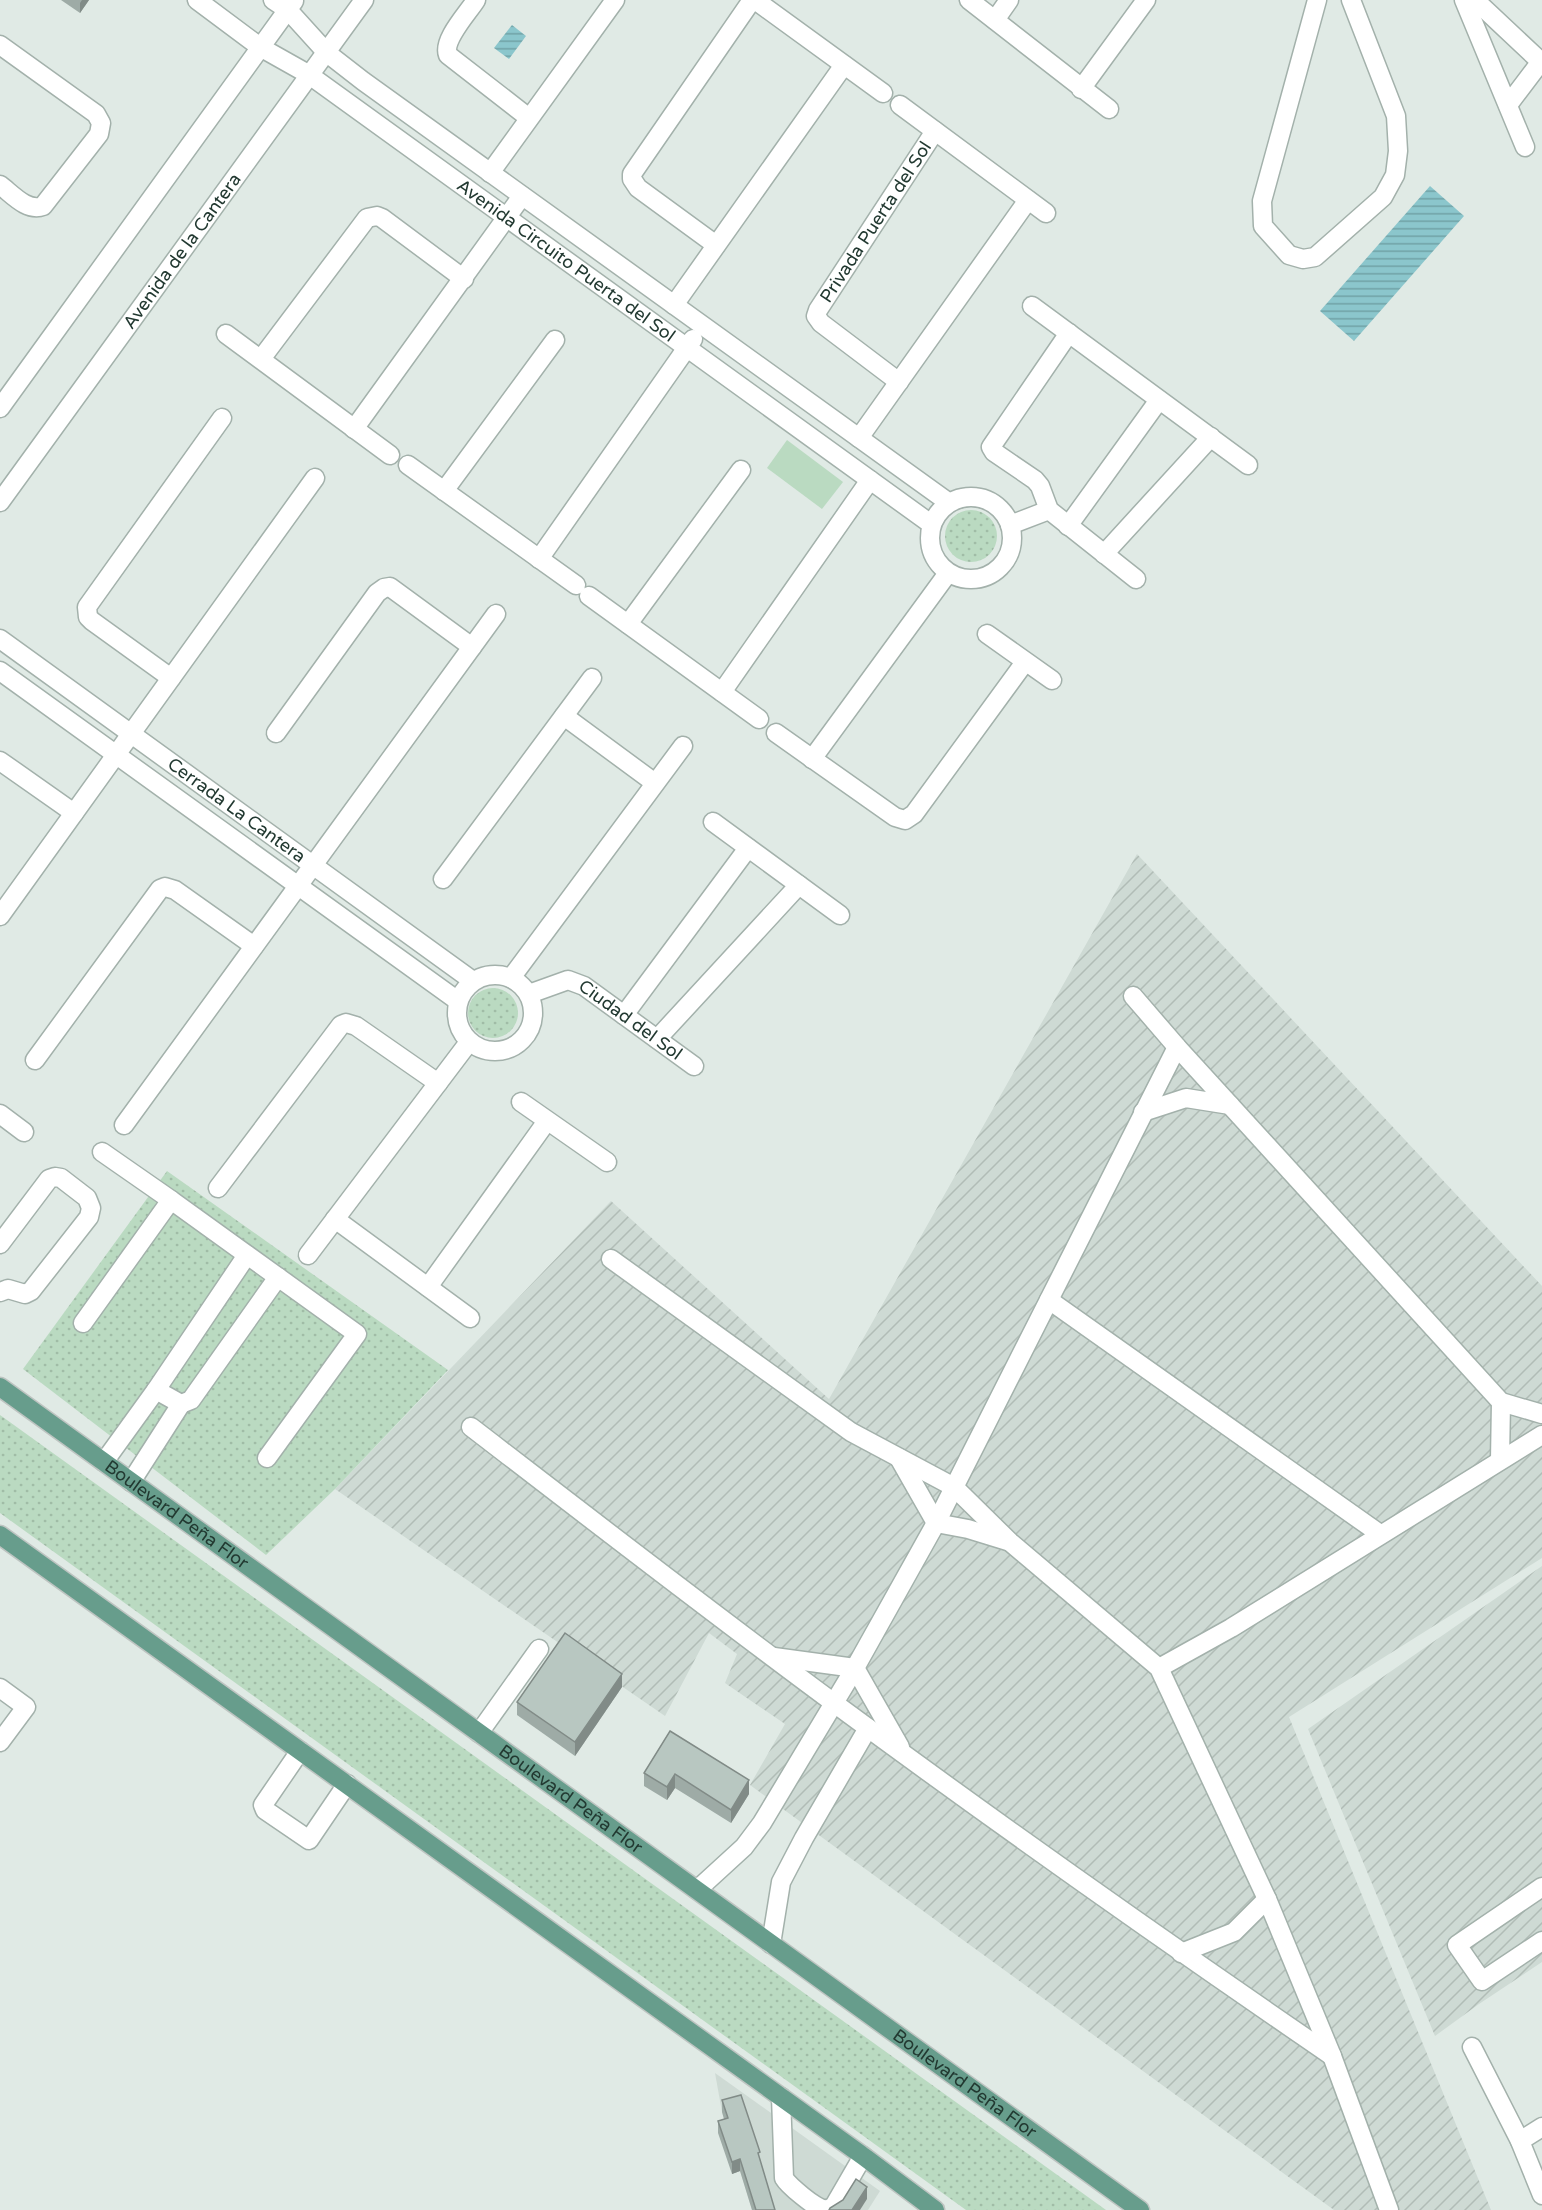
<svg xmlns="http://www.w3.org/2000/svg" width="1542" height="2210" font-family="'Varela Round',sans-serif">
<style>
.built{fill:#cedad4}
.industrial{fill:url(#industrial-furrows)}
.grass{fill:url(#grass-dots)}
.pitch{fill:#badac1}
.water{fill:url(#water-rules)}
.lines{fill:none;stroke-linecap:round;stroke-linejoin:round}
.minor-casing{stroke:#a3b1ab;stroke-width:21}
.major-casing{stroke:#bdc4c1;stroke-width:21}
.minor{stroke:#fff;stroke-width:18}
.major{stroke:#679d8c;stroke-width:18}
.wall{fill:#9eaba6}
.shaded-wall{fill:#818b87}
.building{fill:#b8c7c1;stroke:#818b87;stroke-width:1.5}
.labels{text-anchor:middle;stroke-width:4.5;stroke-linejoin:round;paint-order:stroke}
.street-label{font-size:18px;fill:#223931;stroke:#f0f7f3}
</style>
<defs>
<pattern id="industrial-furrows" width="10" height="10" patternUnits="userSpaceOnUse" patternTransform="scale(1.5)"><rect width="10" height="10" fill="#cedad4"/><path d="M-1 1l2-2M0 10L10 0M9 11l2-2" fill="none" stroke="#b1bcb6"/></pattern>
<pattern id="grass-dots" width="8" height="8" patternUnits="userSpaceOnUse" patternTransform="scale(1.5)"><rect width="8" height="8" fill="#badac1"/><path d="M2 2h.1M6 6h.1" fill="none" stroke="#a0bca6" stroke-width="1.8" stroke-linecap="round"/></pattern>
<pattern id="water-rules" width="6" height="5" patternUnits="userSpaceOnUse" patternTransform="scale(1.5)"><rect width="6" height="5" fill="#8bc6cc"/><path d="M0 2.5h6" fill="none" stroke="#71a2a6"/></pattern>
</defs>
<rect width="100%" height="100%" fill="#e0eae5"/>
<path class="built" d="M715,2073L880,2191L868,2210H752L722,2112Z"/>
<g class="industrial">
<path d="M1137,854L1542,1286V1558L1289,1717L1491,2210H1334L750,1785L785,1724L725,1683L737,1654L709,1633L665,1716L335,1489L611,1201L829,1399Z"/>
<path d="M1542,1566V1962L1479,2004L1435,2036L1308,1729Z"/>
</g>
<g class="grass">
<circle cx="971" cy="536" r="26"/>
<circle cx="493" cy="1013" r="25"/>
<path d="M167,1171L448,1370L335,1489L266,1555L23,1369Z"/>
<path d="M0,1415L1106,2210H966L0,1513Z"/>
</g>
<path class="pitch" d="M787,440L843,482L822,509L767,468Z"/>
<g class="water">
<path d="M512,25L526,36L509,59L494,48Z"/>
<path d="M1430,186L1464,216L1354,341L1320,311Z"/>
</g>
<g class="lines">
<g class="minor-casing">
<g id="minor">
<path id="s1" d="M197,0L260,47L308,74L931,524"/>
<path d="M273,0L288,10L327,53L363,81L948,502"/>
<path d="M476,0C468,13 442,40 448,55L529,118"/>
<path d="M755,0L883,93"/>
<path d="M969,0L1109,109"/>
<path d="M1317,0L1262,201L1263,226L1289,255L1303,259L1315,257L1383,197L1395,175L1398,151L1396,116L1351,0"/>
<path d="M1464,0L1525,147"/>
<path d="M1475,0L1541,62"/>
<path d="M995,20L1009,0"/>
<path d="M0,45L96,114L101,123L99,134L43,206C27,212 12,194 0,185"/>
<path d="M1081,89L1146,0"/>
<path d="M900,105L1046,213"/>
<path d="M1508,105L1542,60"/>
<path d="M490,173L615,0"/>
<path d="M716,245L638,188L632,179V174L752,0"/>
<path d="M674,305L844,65"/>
<path d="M1032,306L1248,465"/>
<path d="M1069,333L991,447L994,452L1035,480L1040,486L1049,510L1136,579"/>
<path d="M226,334L390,455"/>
<path d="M261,359L367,218L377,216L382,218L464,279"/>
<path id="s2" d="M899,382L821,323L816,316L818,310L935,131"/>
<path d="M0,408L294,1"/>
<path d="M354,429L522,196"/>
<path d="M859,438L1028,200"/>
<path d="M408,465L576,585"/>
<path d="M444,491L555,340"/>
<circle cx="971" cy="538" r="41"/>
<path id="s3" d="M0,502L364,0"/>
<path d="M1010,525L1049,510"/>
<path d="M1068,526L1159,400"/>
<path d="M1104,554L1211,437"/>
<path d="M539,559L693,339"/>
<path d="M589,596L759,719"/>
<path d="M628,624L741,470"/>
<path d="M987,634L1052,680"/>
<path id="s4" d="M0,639L473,981"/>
<path d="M0,671L458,1001"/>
<path d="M171,678L92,621L88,617L87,607L222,418"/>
<path d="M722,692L870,480"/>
<path d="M564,716L655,783"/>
<path d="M276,733L377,593L384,588L390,587L472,647"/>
<path d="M776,733L895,817L905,820L914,814L1025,662"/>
<path d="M812,759L948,573"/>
<path d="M0,761L74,813"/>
<path d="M713,822L840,915"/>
<path d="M443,879L592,678"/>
<path d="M0,916L315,478"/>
<circle cx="495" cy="1013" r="38"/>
<path d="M511,978L683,746"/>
<path id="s5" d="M529,994L568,980L584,986L694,1066"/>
<path d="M1133,996L1177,1047L1501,1402L1542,1414"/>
<path d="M624,1015L748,848"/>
<path d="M657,1039L799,885"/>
<path d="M35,1060L160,889L165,887L175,890L254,946"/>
<path d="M521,1102L607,1162"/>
<path d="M1143,1112L1186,1098L1230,1105"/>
<path d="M0,1114L24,1132"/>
<path d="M124,1125L496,614"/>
<path d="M102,1152L171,1200"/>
<path d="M218,1188L341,1025L346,1023L356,1026L438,1083"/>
<path d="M335,1219L470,1318"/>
<path d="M0,1244L49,1179L55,1177L61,1178L87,1198L91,1208L89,1217L31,1291L25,1294L8,1289L0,1292"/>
<path d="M247,1255L156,1390L181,1404L191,1400L278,1277"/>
<path d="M308,1255L469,1042"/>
<path d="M611,1259L851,1432L954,1487L1010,1542L1159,1668L1267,1899L1332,2056L1389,2210"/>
<path d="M428,1287L547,1121"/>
<path d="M1049,1300L1380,1534"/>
<path d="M83,1323L171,1200L357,1334L267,1458"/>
<path d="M471,1427C592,1520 712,1613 834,1703C998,1824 1164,1941 1332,2056"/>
<path d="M899,1458L936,1523L968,1529L1007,1541"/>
<path d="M1500,1460L1501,1402"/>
<path d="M104,1462L156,1390"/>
<path d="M131,1482L181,1404"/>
<path d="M774,1657L855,1668L900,1747"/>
<path d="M1159,1668L1231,1628L1542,1435"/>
<path d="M0,1688L26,1707L0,1742"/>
<path d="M479,1733L539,1649"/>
<path d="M300,1751L263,1805L265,1810L309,1840L347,1784"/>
<path d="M1542,1887L1457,1945L1482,1981L1542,1941"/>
<path d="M697,1890L744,1847L762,1823L855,1668L936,1523L1177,1047"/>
<path d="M771,1944L781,1882L804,1838L868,1728"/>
<path d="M1181,1953L1234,1932L1267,1899"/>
<path d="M1472,2047L1520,2141L1542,2195"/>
<path d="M781,2097L784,2178C788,2185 816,2209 824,2209C828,2210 830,2208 834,2206L863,2156"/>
<path d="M1520,2141L1542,2127"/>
</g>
</g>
<g class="major-casing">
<g id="major">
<path id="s6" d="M0,1387L1140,2210"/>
<path d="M0,1535L863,2156L935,2210"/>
</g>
</g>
<use href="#minor" class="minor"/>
<use href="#major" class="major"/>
</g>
<g class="wall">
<path d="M61,0H89L80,13Z"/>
<path d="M622,1687L575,1756L517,1715V1702Z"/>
<path d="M670,1731L749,1794L731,1823L675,1788L667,1800L644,1786V1773Z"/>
<path d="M722,2100L760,2159L775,2210H752L740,2171L732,2174L718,2133V2121L724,2119L722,2112Z"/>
</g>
<g class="shaded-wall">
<path d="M82,0H89L80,13V3Z"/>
<path d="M622,1674V1687L575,1756V1742Z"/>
<path d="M675,1774V1788L667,1800V1787Z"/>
<path d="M749,1780V1794L731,1823V1810Z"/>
<path d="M740,2159V2171L732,2174V2162Z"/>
<path d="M867,2187V2199L860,2210H852Z"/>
</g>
<g class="building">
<path d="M565,1633L622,1674L575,1742L517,1702Z"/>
<path d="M670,1731L749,1780L731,1810L675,1774L667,1787L644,1773Z"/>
<path d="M741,2095L760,2152L758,2153L775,2210H756L740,2159L732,2162L718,2121L728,2118L722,2100Z"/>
<path d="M856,2179L867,2187L852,2210H829L830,2208L843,2200Z"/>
</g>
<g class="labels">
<g class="street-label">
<text dy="6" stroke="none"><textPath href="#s2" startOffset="218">Privada Puerta del Sol</textPath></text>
<text dy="6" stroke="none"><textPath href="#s3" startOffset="310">Avenida de la Cantera</textPath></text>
<text dy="6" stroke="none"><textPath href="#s1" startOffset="452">Avenida Circuito Puerta del Sol</textPath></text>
<text dy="6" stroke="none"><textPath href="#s4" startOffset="292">Cerrada La Cantera</textPath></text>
<text dy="6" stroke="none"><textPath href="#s5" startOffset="116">Ciudad del Sol</textPath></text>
<text dy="6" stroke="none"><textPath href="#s6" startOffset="218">Boulevard Peña Flor</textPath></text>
<text dy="6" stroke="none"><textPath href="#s6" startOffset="704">Boulevard Peña Flor</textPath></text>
<text dy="6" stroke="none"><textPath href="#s6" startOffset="1190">Boulevard Peña Flor</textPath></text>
</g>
</g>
</svg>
